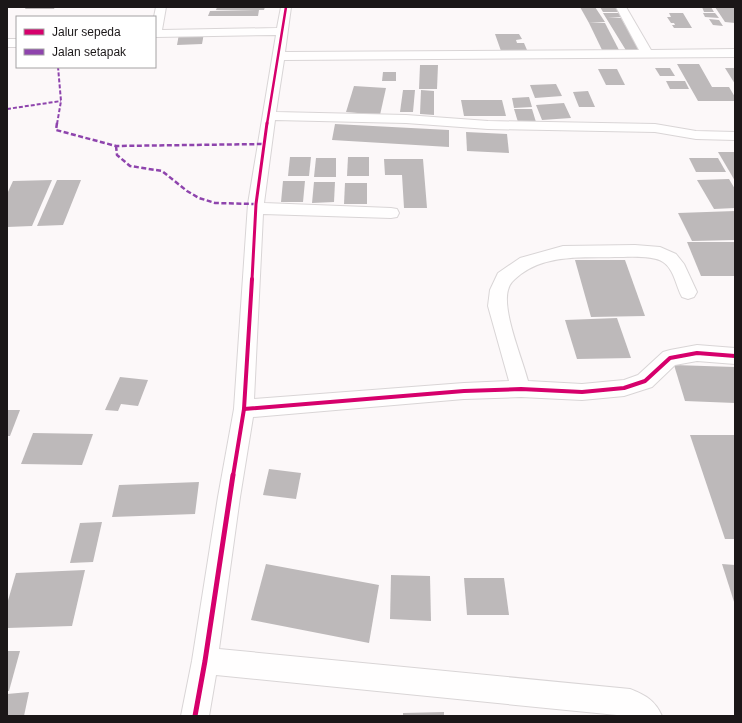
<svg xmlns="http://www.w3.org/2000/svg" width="742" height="723" font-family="Helvetica,sans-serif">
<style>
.building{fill:#bdb9ba}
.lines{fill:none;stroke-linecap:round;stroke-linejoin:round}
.street-casing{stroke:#d9d5d6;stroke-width:2}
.street{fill:#fffefe;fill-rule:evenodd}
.quiet-far1{stroke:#8e44ad;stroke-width:2;stroke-dasharray:4 2;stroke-linecap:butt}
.quiet{stroke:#8e44ad;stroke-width:2.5;stroke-dasharray:5 2.5;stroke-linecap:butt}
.cycleway-far3-casing{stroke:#fff;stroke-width:4}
.cycleway-far2-casing{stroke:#fff;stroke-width:5}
.cycleway-far1-casing{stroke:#fff;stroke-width:6}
.cycleway-casing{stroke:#fff;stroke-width:8}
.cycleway-far3{stroke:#d6006c;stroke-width:2.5}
.cycleway-far2{stroke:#d6006c;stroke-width:3}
.cycleway-far1{stroke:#d6006c;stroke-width:4}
.cycleway{stroke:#d6006c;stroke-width:5}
</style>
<rect width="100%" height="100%" fill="#fcf8f9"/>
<g class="building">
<path d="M26,7H55L54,9H25Z"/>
<path d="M217,7H265L264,10H216Z"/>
<path d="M580,7H595L605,22L589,23Z"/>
<path d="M600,7H616L619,12H603Z"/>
<path d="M702,7H711L714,12H704Z"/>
<path d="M715,7H734L735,23L725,22Z"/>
<path d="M259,10L258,16H208L210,11Z"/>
<path d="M603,13H620L622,17L608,18H621L625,25H628L643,51L627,52Z"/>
<path d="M669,13H683L692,28H674L672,25H675L674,23H671L667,17H671Z"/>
<path d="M703,13H715L719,18L705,17Z"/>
<path d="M709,19L719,20L723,26L713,25Z"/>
<path d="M589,23H605L620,52H603Z"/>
<path d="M204,33L202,44L177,45L179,34Z"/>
<path d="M495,34H519L522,39L516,40L517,43H524L527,50L501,51Z"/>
<path d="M677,64H699L712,87H729L735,97V101H698Z"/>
<path d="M420,65H438L437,89H419Z"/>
<path d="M655,68H670L675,76H660Z"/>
<path d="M725,68H735V84Z"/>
<path d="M598,69H617L625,85H606Z"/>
<path d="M383,72H396V81H382Z"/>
<path d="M666,81H685L689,89H670Z"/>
<path d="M556,84L562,96L535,98L530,85Z"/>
<path d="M354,86L386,88L380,115L346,112Z"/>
<path d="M403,90H415L413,112H400Z"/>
<path d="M421,90L434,91V115L420,114Z"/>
<path d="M588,91L595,107H579L573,92Z"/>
<path d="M529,97L532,107L514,108L512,98Z"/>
<path d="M461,100H502L506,116H464Z"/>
<path d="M564,103L571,118L542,120L536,105Z"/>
<path d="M514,109H532L536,122H518Z"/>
<path d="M335,124L449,130V147L332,140Z"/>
<path d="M466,132L507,134L509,153L467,151Z"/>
<path d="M718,152H735V181Z"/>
<path d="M290,157H311L309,176H288Z"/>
<path d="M348,157H369V176H347Z"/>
<path d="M316,158H336V177H314Z"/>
<path d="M689,158H718L726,172H696Z"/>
<path d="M384,159H423L427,208H404L402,175H385Z"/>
<path d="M729,179L735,189V208L714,209L697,180Z"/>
<path d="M52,180L32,226L7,227V194L13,181Z"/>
<path d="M57,180H81L63,225L37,226Z"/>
<path d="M283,181H305L303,202H281Z"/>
<path d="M314,182H335L334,202L312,203Z"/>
<path d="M345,183H367V204H344Z"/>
<path d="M735,211V240L692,241L678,213Z"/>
<path d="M687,242H735V276H701Z"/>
<path d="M575,260H625L645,316L591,317Z"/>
<path d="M617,318L631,358L577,359L565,320Z"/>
<path d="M674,365L735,367V403L685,401Z"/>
<path d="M120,377L148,380L138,406L121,404L118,411L105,410Z"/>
<path d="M7,410H20L10,436H7Z"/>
<path d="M33,433L93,434L82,465L21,464Z"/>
<path d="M690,435H735V539H725Z"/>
<path d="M269,469L301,473L296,499L263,495Z"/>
<path d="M199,482L195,514L112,517L119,485Z"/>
<path d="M102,522L93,562L70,563L80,523Z"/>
<path d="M266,564L379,585L369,643L251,620Z"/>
<path d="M722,564L735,565V605Z"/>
<path d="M85,570L72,626L7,628V604L16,573Z"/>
<path d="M391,575L430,576L431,621L390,619Z"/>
<path d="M464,578H504L509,615H467Z"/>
<path d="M7,651H20L9,691H7Z"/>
<path d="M29,692L24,716H7V694Z"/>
<path d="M444,712V716H403V713Z"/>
</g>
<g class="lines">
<g class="street-casing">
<g id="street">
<path d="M156,7H166L162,30L277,28L281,7H291L285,52L639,50L616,7H626L651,50L735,49V57L284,60L276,112L406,115L488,121L655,124L696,131L735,132V140L696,139L655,132L488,129L406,123L275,120L264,203L391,208L397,209L399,213L397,217L391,218L263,214L254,399L464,383L509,381L488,306L490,290L498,273L520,258L563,246L635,245L660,247L676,254L684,264L697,292L694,297L688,299L682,297C676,286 674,269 663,262C654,255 628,257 615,257C584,258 548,254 521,274C515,279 510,282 508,290C502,311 522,358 528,381L582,384L624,380L638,375L663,352L670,350L697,345L735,348V364L697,361L675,365L652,387L624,396L582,400L521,397L464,399L253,417L240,497L219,649L630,689C645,695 655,700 662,716H627L216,675L209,716H181L192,661L218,497L234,409L248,204L276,35L156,37L155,17H154Z"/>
<rect x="7" y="39" width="10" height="8"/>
</g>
</g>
<use href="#street" class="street"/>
<g class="quiet-far1">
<path d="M7,109L61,101"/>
<path d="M57,124L61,101L58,67"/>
</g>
<g class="quiet">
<path d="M57,123L56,130L116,146L264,144"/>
<path d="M116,146L117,155L130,166L162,171L187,191L199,198L215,203L256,204"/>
</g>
<g class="cycleway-far3-casing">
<path id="cycleway-far3" d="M267,124L286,7"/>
</g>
<g class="cycleway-far2-casing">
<path id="cycleway-far2" d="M252,280L256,204L267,123"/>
</g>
<g class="cycleway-far1-casing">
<g id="cycleway-far1">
<path d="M244,409L464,391L521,389L582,392L624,388L645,381L670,358L697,353L735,356"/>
<path d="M233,476L244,409L252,279"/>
</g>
</g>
<g class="cycleway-casing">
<path id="cycleway" d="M195,716L205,661L233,475"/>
</g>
<use href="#cycleway-far3" class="cycleway-far3"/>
<use href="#cycleway-far2" class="cycleway-far2"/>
<use href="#cycleway-far1" class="cycleway-far1"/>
<use href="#cycleway" class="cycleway"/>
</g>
<rect width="742" height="723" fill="none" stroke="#1b1718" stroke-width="16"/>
<rect x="16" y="16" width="140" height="52" fill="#ffffff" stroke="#a4a2a3"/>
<rect x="24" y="29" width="20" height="6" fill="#d6006c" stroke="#a4a2a3"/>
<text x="52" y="36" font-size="12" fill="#1b1718">Jalur sepeda</text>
<rect x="24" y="49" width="20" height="6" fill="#8e44ad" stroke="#a4a2a3"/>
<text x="52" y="56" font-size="12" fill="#1b1718">Jalan setapak</text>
</svg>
